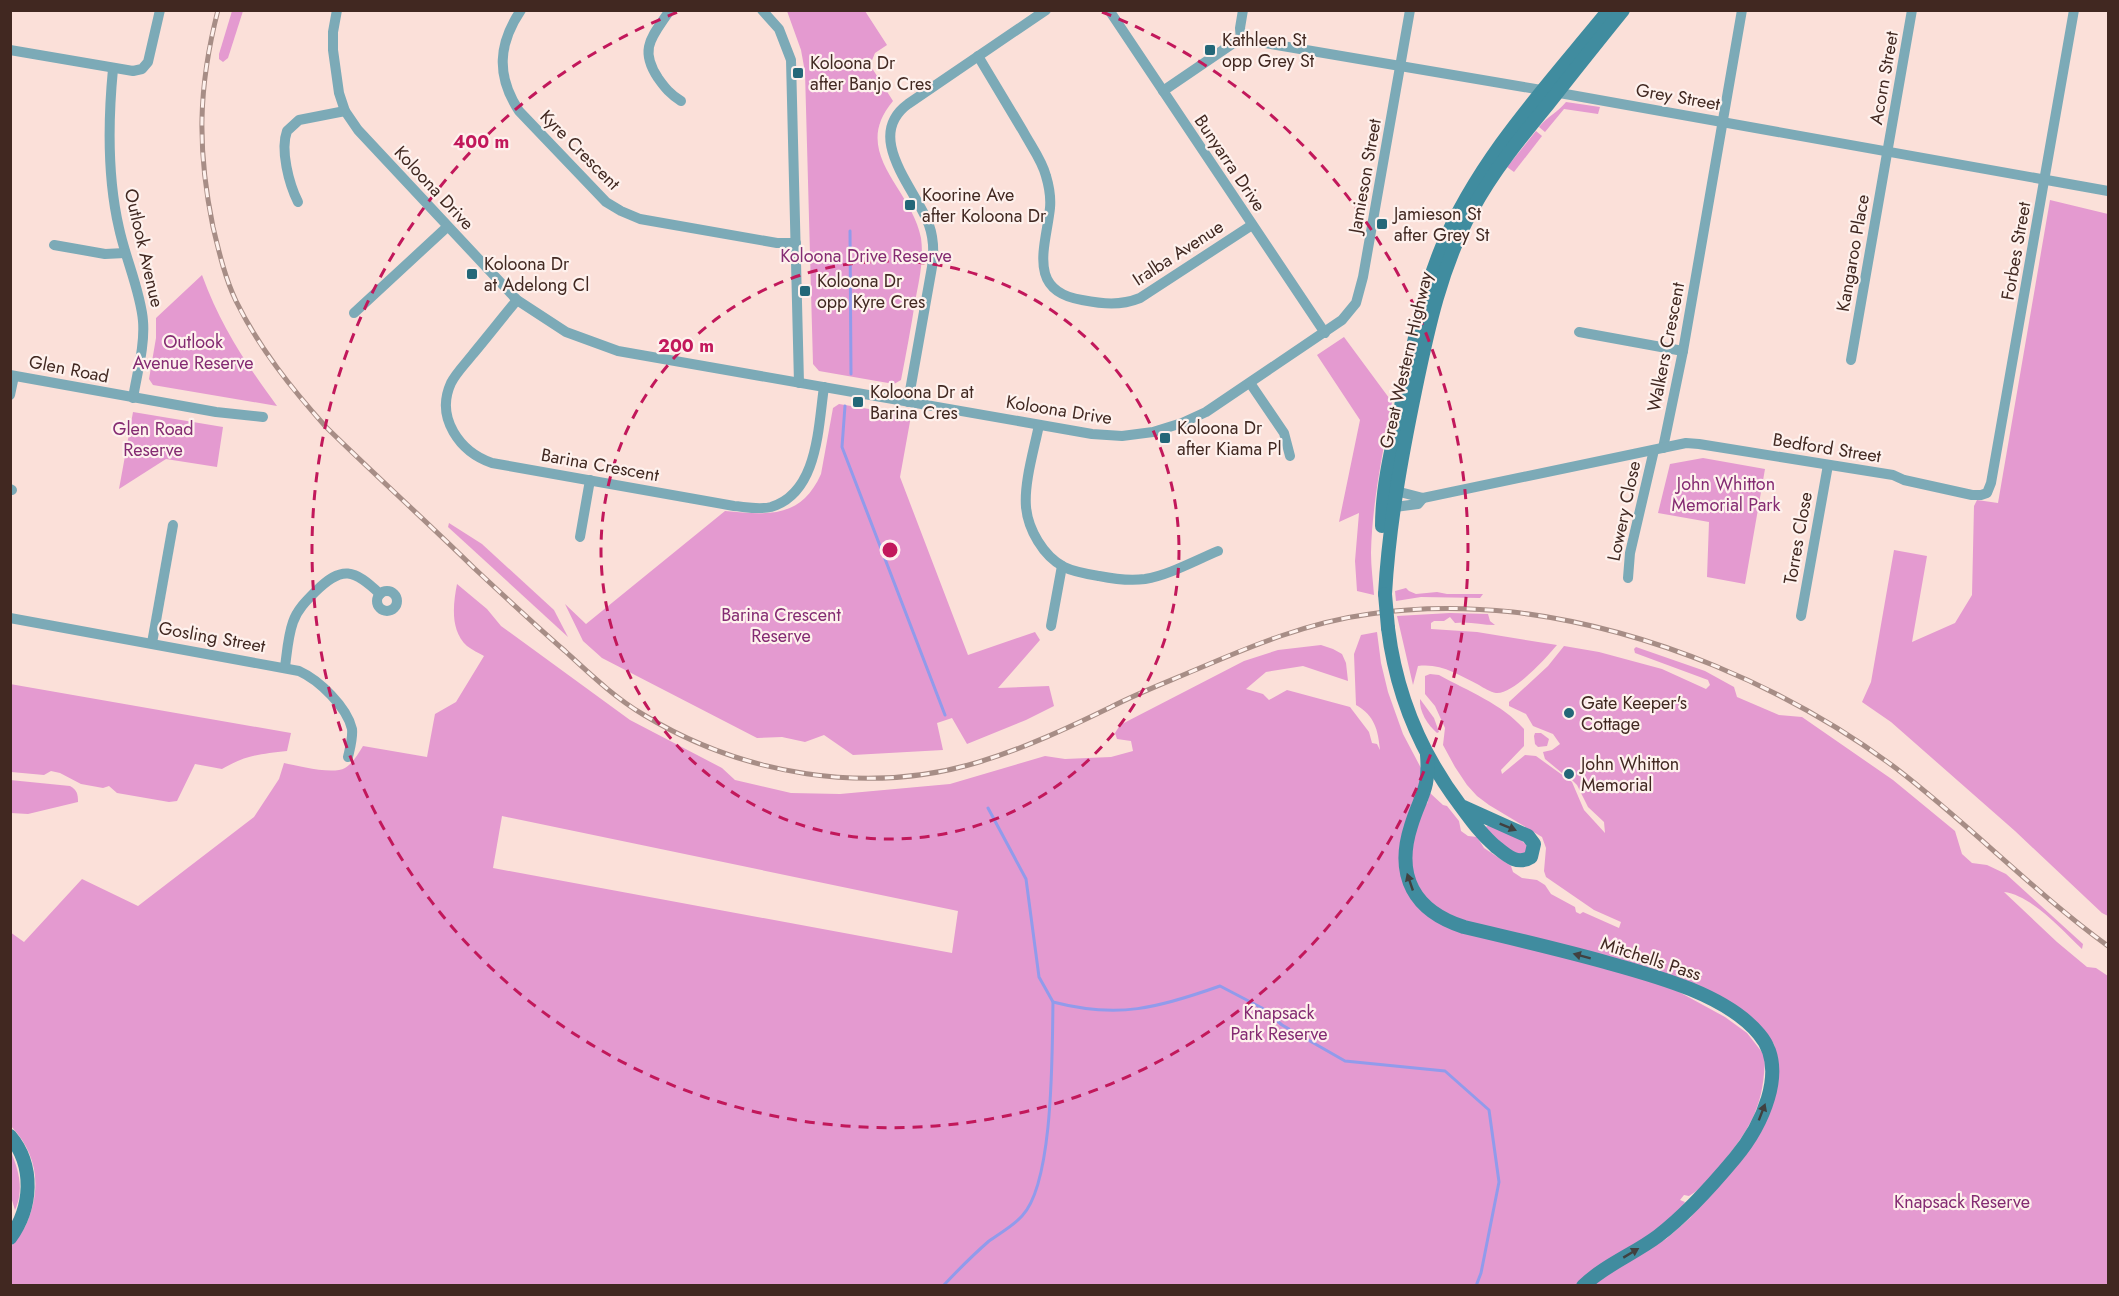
<svg xmlns="http://www.w3.org/2000/svg" width="2119" height="1296" font-family="Jost,sans-serif">
<style>
.green{fill:#e49ad0;fill-rule:evenodd}
.lines{fill:none;stroke-linecap:round;stroke-linejoin:round}
.stream{stroke:#919beb;stroke-width:3}
.street{stroke:#7caab7;stroke-width:10}
.secondary{stroke:#408c9f;stroke-width:14}
.rail-casing{stroke:#a78d86;stroke-width:5}
.rail{stroke:#fef1ed;stroke-width:3;stroke-dasharray:9;stroke-linecap:butt}
.secondary-bridge{stroke:#408c9f;stroke-width:14}
.oneway{fill:#414140}
.ring{fill:none;stroke:#c2185b;stroke-width:3;stroke-dasharray:10 8}
.poi-dot{fill:#236778;stroke:#fef1ed;stroke-width:2}
.labels{text-anchor:middle;stroke-width:4.5;stroke-linejoin:round;paint-order:stroke}
.poi-label{font-size:18px;fill:#412821;stroke:#fef1ed;text-anchor:start}
.street-label{font-size:18px;fill:#412821;stroke:#fef1ed}
.park-label{font-size:18px;fill:#842b72;stroke:#fef1ed}
.centre{fill:#c2185b;stroke:#fef1ed;stroke-width:3}
.ring-label{font-size:18px;text-anchor:middle;font-weight:bold;fill:#c2185b;stroke:#fef1ed;stroke-width:4.5;stroke-linejoin:round;paint-order:stroke}
</style>
<rect width="100%" height="100%" fill="#fbe0d9"/>
<g class="green">
<path d="M232,11H243L228,58L223,62L219,59V54Z"/>
<path d="M787,11H865L887,45L875,53L870,65L893,101C849,153 912,188 921,238C924,260 919,281 915,302C911,328 906,354 901,380L894,384L819,371L813,364L805,72L801,50Z"/>
<path d="M1566,102L1600,107L1598,114L1564,109L1545,132L1539,127C1547,117 1558,112 1566,102Z"/>
<path d="M1536,131L1542,136L1514,172L1507,167Z"/>
<path d="M2050,200L2108,214V916L2102,913L2015,831L1891,722L1862,702L1871,682L1894,550L1927,556L1912,642L1955,623L1972,595L1974,506L1977,500L1998,503Z"/>
<path d="M202,275C221,327 245,362 277,406L153,385L149,379L156,338V318Z"/>
<path d="M1344,337L1392,402C1383,452 1372,503 1371,553C1371,567 1373,581 1374,595L1357,591L1355,561L1359,513L1339,522L1360,420L1317,355Z"/>
<path d="M839,404L911,416L900,477L968,655L1035,632L1040,640L998,688L1049,686L1054,706L1026,720L967,744L952,718L937,723L943,750L853,755L824,735L805,742L782,737L757,738L602,658L583,641L565,604L586,624L725,511C767,515 801,519 821,474L833,408Z"/>
<path d="M133,412L223,427L217,467L166,459L119,489Z"/>
<path d="M1703,458L1765,469L1745,584L1707,577L1709,522L1658,513L1670,464Z"/>
<path d="M449,523L482,544L554,610L568,637L448,527Z"/>
<path d="M457,584L487,609L501,626L630,720L722,768L735,780L791,793L840,794L950,784L1045,756L1065,759L1111,757L1133,751L1131,741L1117,739L1115,733L1120,725L1244,661L1278,650L1321,645L1333,649L1342,654L1346,663L1348,681L1303,666L1266,672L1246,689L1263,694L1269,700L1287,690L1350,707L1369,732L1372,743L1377,744L1380,750C1378,730 1375,716 1356,705L1354,654L1361,635L1377,632L1381,663L1388,692L1403,734L1422,770L1418,796L1427,804L1430,793L1443,805L1447,806L1459,821L1461,831L1468,836L1477,837L1484,848L1511,866L1513,872L1522,878L1537,880L1545,885L1551,894L1575,907L1576,912L1580,914L1583,912L1619,928L1621,922L1594,910L1546,877L1544,871L1546,848L1542,837L1489,805L1477,796L1467,785L1455,767L1443,745L1445,728L1435,706L1425,694V676L1430,674L1439,675C1468,691 1502,704 1524,729V746L1501,770L1502,774L1525,755L1536,756L1572,782L1584,810L1605,833L1604,822L1588,807L1577,785L1568,776L1570,772L1567,769L1562,773L1545,759L1543,752L1552,750L1560,744L1553,734L1533,726L1526,714L1509,706V702L1548,666L1564,646L1599,652L1662,669L1706,689L1710,685L1708,680L1635,653L1634,649L1636,647L1705,671L1734,687L1737,697L1779,715L1802,717L1893,780L1955,831L1962,854L1972,863L1987,865L2006,874L2083,944L2082,949C2062,930 2031,895 2004,892L2057,942L2087,967L2096,968L2108,976V1285H1592L1640,1254L1666,1239L1690,1218L1709,1194L1774,1099L1779,1068L1774,1044L1759,1026L1670,987L1725,1017L1747,1033L1765,1056C1764,1103 1753,1125 1724,1161C1713,1175 1704,1187 1689,1196L1684,1195L1680,1200L1685,1202L1677,1215L1578,1285H11C11,1275 7,1258 11,1248C14,1240 22,1233 26,1225C42,1188 38,1155 11,1126L10,932L24,942L82,879L138,906L254,817L279,779L284,763C298,766 333,775 345,768C353,763 358,754 363,746L427,757L435,714L456,702L484,656C479,653 472,650 467,646C450,630 453,605 457,584ZM502,816L958,911L952,953L493,868Z"/>
<path d="M1406,588L1409,591L1416,594L1437,592L1447,594H1483L1480,598L1421,597L1396,601L1395,591Z"/>
<path d="M1450,613L1488,614L1490,621L1495,625C1481,625 1469,621 1455,623L1450,617L1444,621H1434L1431,623V629L1477,632L1557,645C1546,658 1513,695 1496,693C1490,692 1484,688 1479,685C1459,675 1441,663 1418,666L1413,685L1397,616Z"/>
<path d="M10,684L291,733L287,751C261,754 246,755 222,769L195,764L177,801L169,802L117,793L109,786L103,788L81,784L60,773L51,771L44,775L11,772Z"/>
<path d="M1420,699L1434,718L1439,732L1437,733C1428,725 1419,712 1420,699Z"/>
<path d="M1535,733H1541L1549,739L1547,746L1538,747L1535,744L1534,736Z"/>
<path d="M10,780L70,786C77,790 78,794 78,802L28,814L11,813Z"/>
<path d="M1487,826C1499,826 1520,837 1528,847L1525,855L1511,852L1485,828Z"/>
<path d="M11,1152C19,1171 24,1190 15,1210L11,1197Z"/>
</g>
<g class="lines">
<g class="stream">
<path d="M850,231L851,374"/>
<path d="M845,406L842,447L945,715"/>
<path d="M988,808L1026,879L1039,977L1053,1002C1118,1019 1158,1008 1220,986L1262,1008L1282,1025L1345,1061L1445,1071L1489,1110L1499,1182L1481,1273L1476,1286"/>
<path d="M943,1286C958,1270 973,1255 989,1241C1000,1233 1013,1226 1022,1216C1054,1183 1052,1050 1053,1002"/>
</g>
<g class="street">
<path d="M337,10L333,32V50L339,93L345,111L358,130L517,300L566,332L618,351L1092,434L1122,436L1153,432L1182,423L1206,412L1342,320L1356,303L1363,277L1410,10"/>
<path d="M521,10C498,44 496,76 519,111L606,202L621,211L640,219L777,243H796"/>
<path d="M670,10C653,36 638,48 658,78C665,88 670,94 681,101"/>
<path d="M762,10L779,29L791,60L799,383"/>
<path d="M1109,10L1325,333"/>
<path d="M1241,40L1240,28L1243,10"/>
<path d="M10,50L133,71L142,69L148,62L160,10"/>
<path d="M978,56C993,81 1008,106 1023,131C1031,146 1042,160 1046,176C1049,186 1051,197 1050,208C1046,246 1026,291 1082,300C1103,304 1120,306 1140,298L1252,225"/>
<path d="M113,69C108,121 107,176 119,228C125,257 141,293 143,321C145,346 137,373 133,398"/>
<path d="M1163,91L1232,44L1247,40L1571,95L2108,191"/>
<path d="M298,202C289,184 280,150 287,131L299,120L345,111"/>
<path d="M54,245L105,254L125,253"/>
<path d="M517,300C502,318 488,336 473,354C466,363 456,373 451,383C435,418 460,452 492,463L734,506C746,507 759,510 771,507C818,493 818,428 824,387"/>
<path d="M354,313L447,227"/>
<path d="M1579,332L1683,351"/>
<path d="M1851,360L1912,10"/>
<path d="M10,375L216,412L263,417"/>
<path d="M1250,383L1284,433L1290,456"/>
<path d="M10,395L14,376"/>
<path d="M908,402L932,267C934,253 934,239 929,225C916,189 863,137 908,104L1046,10"/>
<path d="M1039,425C1034,450 1024,482 1026,507C1028,529 1043,556 1064,567C1074,572 1087,574 1099,576C1114,579 1130,581 1145,579C1169,575 1194,561 1218,551"/>
<path d="M1663,448L1683,351L1742,10"/>
<path d="M10,489L12,490"/>
<path d="M1396,491L1423,498L1686,443L1699,444L1893,475L1904,480L1972,495H1981L1987,493L1991,483L2074,10"/>
<path d="M1387,508L1418,504L1423,498"/>
<path d="M580,537L590,480"/>
<path d="M1628,578L1630,553L1654,450"/>
<circle cx="387" cy="601" r="10"/>
<path d="M1801,616L1828,465"/>
<path d="M10,618L299,671C319,680 347,707 352,729C353,738 350,748 348,757"/>
<path d="M1051,626L1062,566"/>
<path d="M152,643L173,525"/>
<path d="M285,667C287,652 288,636 293,622C297,610 306,601 315,592C342,565 354,569 380,594"/>
</g>
<g class="secondary">
<path d="M1382,526C1382,483 1394,439 1403,397C1413,346 1422,295 1442,247C1479,158 1548,85 1609,10"/>
<path d="M1385,594C1389,525 1401,459 1415,391C1428,328 1441,267 1472,210C1493,171 1521,137 1549,103C1573,72 1598,41 1623,10"/>
<path d="M1388,628C1396,693 1420,752 1460,805C1471,820 1481,834 1495,846C1506,855 1517,866 1531,857L1534,844L1528,836L1461,806"/>
<path d="M1427,755C1430,790 1420,796 1411,826C1395,876 1414,911 1464,927C1511,938 1558,949 1605,962C1652,975 1726,994 1759,1034C1790,1070 1760,1128 1735,1158C1715,1182 1683,1217 1658,1236C1634,1254 1605,1265 1583,1286"/>
<path d="M10,1136C35,1166 32,1208 10,1238"/>
</g>
<g class="rail-casing">
<path id="rail" d="M218,10C198,88 197,149 213,227C219,252 225,278 236,301C259,348 292,389 326,427C375,475 425,520 474,568C504,596 534,624 565,651C590,674 615,698 644,715C743,775 867,796 979,762C1025,748 1068,728 1111,707C1138,693 1167,682 1195,670C1251,646 1309,622 1370,614C1417,607 1465,607 1513,612C1648,628 1788,687 1897,769C1970,825 2034,892 2108,946"/>
</g>
<use href="#rail" class="rail"/>
<path class="secondary-bridge" d="M1385,594L1388,628"/>
</g>
<defs><path id="oneway-solid" d="M-6-.8H1V-3.2L6.5 0L1 3.2V.8H-6Z" transform="scale(1.5)"/></defs>
<g class="oneway">
<use href="#oneway-solid" transform="translate(1508 827) rotate(22)"/>
<use href="#oneway-solid" transform="translate(1410 882) rotate(-109)"/>
<use href="#oneway-solid" transform="translate(1582 956) rotate(-165)"/>
<use href="#oneway-solid" transform="translate(1762 1112) rotate(-69)"/>
<use href="#oneway-solid" transform="translate(1631 1253) rotate(-31)"/>
</g>
<g class="ring">
<circle cx="890" cy="550" r="289"/>
<path d="M1102 12A578 578 0 1 1 678 12"/>
</g>
<g class="poi-dot">
<rect x="1204" y="44" width="12" height="12" rx="3"/>
<rect x="792" y="67" width="12" height="12" rx="3"/>
<rect x="904" y="199" width="12" height="12" rx="3"/>
<rect x="1376" y="218" width="12" height="12" rx="3"/>
<rect x="466" y="268" width="12" height="12" rx="3"/>
<rect x="799" y="285" width="12" height="12" rx="3"/>
<rect x="852" y="396" width="12" height="12" rx="3"/>
<rect x="1159" y="432" width="12" height="12" rx="3"/>
<circle cx="1569" cy="713" r="6"/>
<circle cx="1569" cy="774" r="6"/>
</g>
<g class="labels">
<g class="poi-label">
<text x="1222" y="46">Kathleen St<tspan x="1222" dy="21">opp Grey St</tspan></text>
<text x="810" y="69">Koloona Dr<tspan x="810" dy="21">after Banjo Cres</tspan></text>
<text x="922" y="201">Koorine Ave<tspan x="922" dy="21">after Koloona Dr</tspan></text>
<text x="1394" y="220">Jamieson St<tspan x="1394" dy="21">after Grey St</tspan></text>
<text x="484" y="270">Koloona Dr<tspan x="484" dy="21">at Adelong Cl</tspan></text>
<text x="817" y="287">Koloona Dr<tspan x="817" dy="21">opp Kyre Cres</tspan></text>
<text x="870" y="398">Koloona Dr at<tspan x="870" dy="21">Barina Cres</tspan></text>
<text x="1177" y="434">Koloona Dr<tspan x="1177" dy="21">after Kiama Pl</tspan></text>
<text x="1581" y="709">Gate Keeper's<tspan x="1581" dy="21">Cottage</tspan></text>
<text x="1581" y="770">John Whitton<tspan x="1581" dy="21">Memorial</tspan></text>
</g>
<g class="street-label">
<text transform="translate(1884 78) rotate(-80)" y="6">Acorn Street</text>
<text transform="translate(1678 97) rotate(10)" y="6">Grey Street</text>
<text transform="translate(580 150) rotate(45)" y="6">Kyre Crescent</text>
<text transform="translate(1230 163) rotate(56)" y="6">Bunyarra Drive</text>
<text transform="translate(1365 176) rotate(-80)" y="6">Jamieson Street</text>
<text transform="translate(434 188) rotate(47)" y="6">Koloona Drive</text>
<text transform="translate(144 248) rotate(77)" y="6">Outlook Avenue</text>
<text transform="translate(2016 251) rotate(-80)" y="6">Forbes Street</text>
<text transform="translate(1178 253) rotate(-33)" y="6">Iralba Avenue</text>
<text transform="translate(1853 253) rotate(-80)" y="6">Kangaroo Place</text>
<text transform="translate(1666 347) rotate(-79)" y="6">Walkers Crescent</text>
<text transform="translate(1406 360) rotate(-77)" y="6">Great Western Highway</text>
<text transform="translate(69 369) rotate(11)" y="6">Glen Road</text>
<text transform="translate(1059 410) rotate(9)" y="6">Koloona Drive</text>
<text transform="translate(1827 448) rotate(9)" y="6">Bedford Street</text>
<text transform="translate(600 465) rotate(10)" y="6">Barina Crescent</text>
<text transform="translate(1624 511) rotate(-78)" y="6">Lowery Close</text>
<text transform="translate(1798 538) rotate(-80)" y="6">Torres Close</text>
<text transform="translate(212 637) rotate(10)" y="6">Gosling Street</text>
<text transform="translate(1651 959) rotate(18)" y="6">Mitchells Pass</text>
</g>
<g class="park-label">
<text x="866" y="262">Koloona Drive Reserve</text>
<text x="193" y="348">Outlook<tspan x="193" dy="21">Avenue Reserve</tspan></text>
<text x="153" y="435">Glen Road<tspan x="153" dy="21">Reserve</tspan></text>
<text x="1726" y="490">John Whitton<tspan x="1726" dy="21">Memorial Park</tspan></text>
<text x="781" y="621">Barina Crescent<tspan x="781" dy="21">Reserve</tspan></text>
<text x="1279" y="1019">Knapsack<tspan x="1279" dy="21">Park Reserve</tspan></text>
<text x="1962" y="1208">Knapsack Reserve</text>
</g>
</g>
<circle cx="890" cy="550" r="9" class="centre"/>
<g class="ring-label">
<text x="481" y="148">400 m</text>
<text x="686" y="352">200 m</text>
</g>
<rect width="2119" height="1296" fill="none" stroke="#412821" stroke-width="24"/>
</svg>
